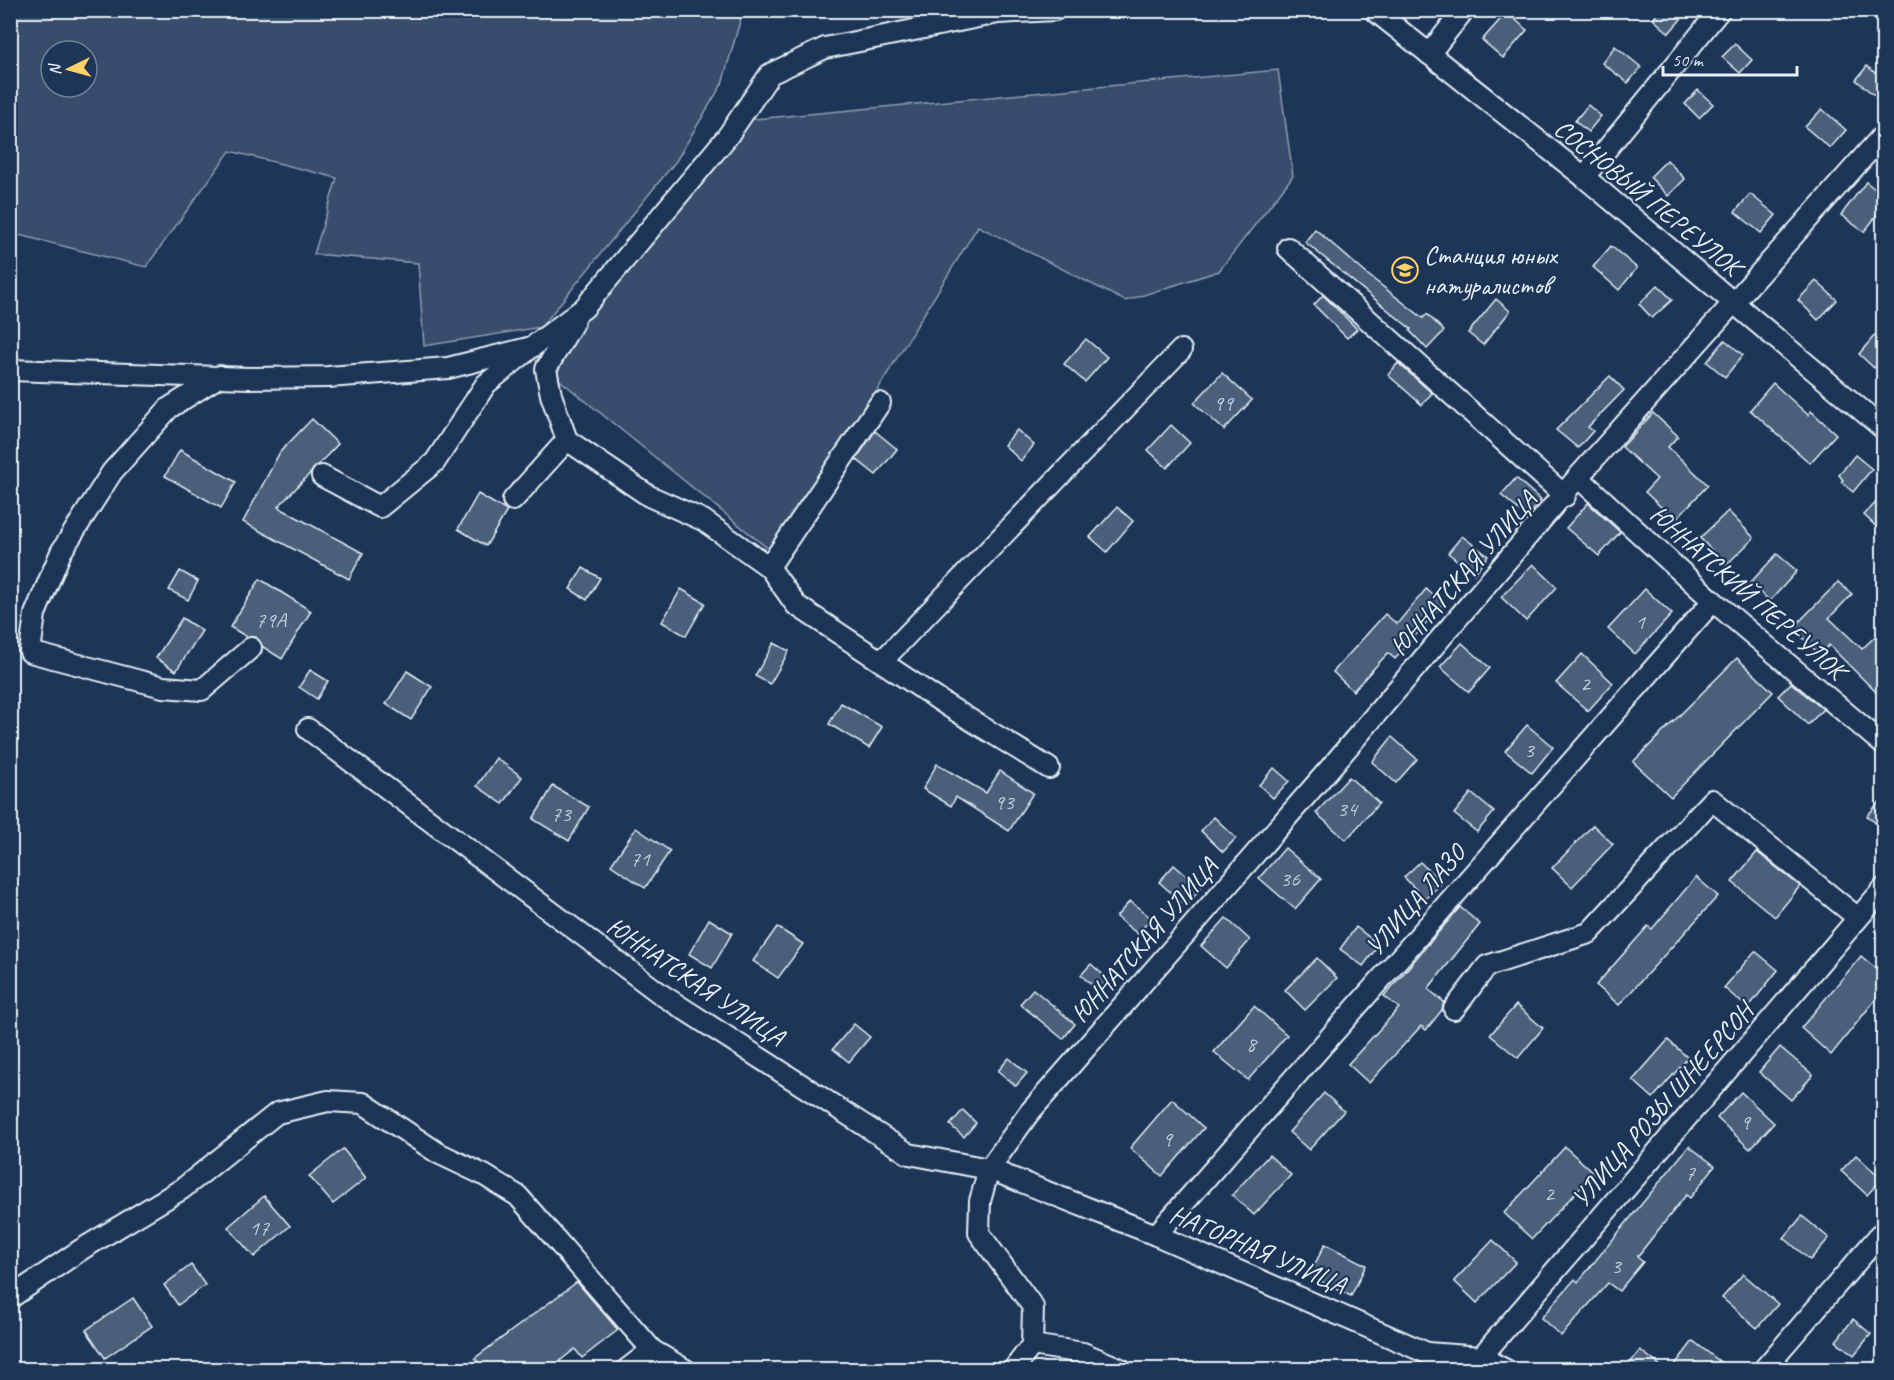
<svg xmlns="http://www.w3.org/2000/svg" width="1894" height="1380" font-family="Caveat,sans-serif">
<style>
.green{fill:#374d6c;stroke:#909fb2;stroke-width:1.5;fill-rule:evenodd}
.building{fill:#495e7a;stroke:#e8f1f8;stroke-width:1.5}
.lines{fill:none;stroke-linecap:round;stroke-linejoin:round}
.minor-casing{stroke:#e8f1f8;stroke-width:24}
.minor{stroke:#1d3557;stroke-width:20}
.labels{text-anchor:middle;stroke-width:4.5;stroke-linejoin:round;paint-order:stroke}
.number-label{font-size:22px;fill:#c0ccd8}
.street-label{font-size:26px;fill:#e8f1f8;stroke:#1d3557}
.poi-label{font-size:26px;fill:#e8f1f8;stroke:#1d3557;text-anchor:start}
</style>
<rect width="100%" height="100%" fill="#1d3557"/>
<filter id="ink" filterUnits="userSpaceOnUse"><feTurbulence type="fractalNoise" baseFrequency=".0167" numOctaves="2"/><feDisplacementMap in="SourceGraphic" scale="12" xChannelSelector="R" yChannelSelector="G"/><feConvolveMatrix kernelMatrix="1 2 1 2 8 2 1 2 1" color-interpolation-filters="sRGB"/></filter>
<g filter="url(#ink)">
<g class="green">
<path d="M10,11L11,10L743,11L722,84L676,161L541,327L424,346L418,263L314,254L337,178L230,151L146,267L11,233ZM51,51H87V87H51Z"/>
<path d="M1278,70L1293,176L1219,271L1125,301L978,226L776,555L536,361L727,137L754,119Z"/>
</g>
<g class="building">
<path d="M1661,10H1673L1682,18L1669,33L1653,19Z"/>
<path d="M1507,12L1527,30L1503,58L1482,40Z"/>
<path d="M1735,44L1752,60L1740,73L1722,57Z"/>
<path d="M1615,46L1641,67L1628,83L1602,63Z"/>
<path d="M1867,66L1884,80V84L1874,95L1856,80Z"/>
<path d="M1698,90L1713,104L1699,118L1685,104Z"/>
<path d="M1588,105L1601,116L1588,132L1575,121Z"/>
<path d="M1822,109L1846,130L1830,148L1805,127Z"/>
<path d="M1667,160L1685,179L1668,196L1650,177Z"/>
<path d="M1866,182L1884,196V206L1864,232L1841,215Z"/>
<path d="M1750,194L1776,215L1761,233L1735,212Z"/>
<path d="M1315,229L1368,275L1423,318L1427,314L1444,331L1427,349L1410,331L1411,329L1305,242Z"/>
<path d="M1611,246L1637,268L1619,290L1593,267Z"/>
<path d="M1816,281L1837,300L1818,320L1798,300Z"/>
<path d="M1658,285L1672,300L1652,318L1639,304Z"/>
<path d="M1323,295L1357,329L1347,338L1314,305Z"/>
<path d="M1496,299L1510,311L1483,345L1468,333Z"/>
<path d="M1875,335L1884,343V357L1874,368L1859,354Z"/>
<path d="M1086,339L1107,357L1085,382L1064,364Z"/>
<path d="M1725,340L1743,355L1725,377L1707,362Z"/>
<path d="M1398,363L1432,393L1422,405L1388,375Z"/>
<path d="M1222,373L1252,400L1224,430L1194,403Z"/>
<path d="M1610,376L1624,390L1588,427L1593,431L1578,448L1556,430Z"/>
<path d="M1773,383L1808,415L1811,411L1836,434L1810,463L1750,410Z"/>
<path d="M1653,413L1678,436L1668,447L1708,485L1675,520L1645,492L1657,479L1622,447Z"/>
<path d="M312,419L338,444L278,507L363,553L349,579L243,522L280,452Z"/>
<path d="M1171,425L1190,443L1167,468L1148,450Z"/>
<path d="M1017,430L1034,445L1021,461L1004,445Z"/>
<path d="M875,431L897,449L876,475L856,459Z"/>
<path d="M180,450L236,482L221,508L165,476Z"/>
<path d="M1855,455L1872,469L1853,492L1841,482L1843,480L1839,475Z"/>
<path d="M1516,478L1541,500L1527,517L1501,495Z"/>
<path d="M478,494L507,511L486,546L458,529Z"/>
<path d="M1884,494V534L1864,515Z"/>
<path d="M1588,503L1620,532L1599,556L1566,528Z"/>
<path d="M1117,507L1133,521L1107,552L1090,537Z"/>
<path d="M1728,511L1754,538L1726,565L1700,538Z"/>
<path d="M1462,536L1488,556L1474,574L1448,553Z"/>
<path d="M1777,554L1797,571L1770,601L1750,583Z"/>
<path d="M1533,564L1557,587L1526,621L1501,597Z"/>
<path d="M583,568L600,578L587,600L570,589Z"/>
<path d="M180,571L198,581L188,600L169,590Z"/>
<path d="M260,579L311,611L282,659L263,647L256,637H247L230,627Z"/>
<path d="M1838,582L1852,594L1829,618L1862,649L1884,628V700L1829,645L1820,655L1793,628Z"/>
<path d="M681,589L705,603L686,636L662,622Z"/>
<path d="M1426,589L1443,603L1395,659L1388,653L1353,691L1333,672L1385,614L1397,624Z"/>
<path d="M1645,589L1672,614L1635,654L1608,629Z"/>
<path d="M182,618L202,631L176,671L156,658Z"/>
<path d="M774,643L789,651L770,684L755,676Z"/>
<path d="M1462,643L1490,668L1469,692L1440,667Z"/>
<path d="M1582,654L1613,683L1588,711L1556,683Z"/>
<path d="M1737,658L1773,692L1671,797L1633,762Z"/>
<path d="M310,670L328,681L317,699L299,687Z"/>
<path d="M407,671L432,687L411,720L386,704Z"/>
<path d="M1791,683L1823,709L1808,725L1778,696Z"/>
<path d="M841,703L882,727L869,748L829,724Z"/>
<path d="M1527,725L1553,747L1532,773L1505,751Z"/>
<path d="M1392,737L1417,759L1396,783L1372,762Z"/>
<path d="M496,758L522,777L503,804L477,786Z"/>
<path d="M937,764L986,793L1000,771L1033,793L1009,831L956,797L951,806L923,789Z"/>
<path d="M1274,768L1289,781L1273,798L1259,785Z"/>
<path d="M1349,777L1379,803L1346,840L1316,813Z"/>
<path d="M553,786L589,807L569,841L533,819Z"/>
<path d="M1471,793L1494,812L1477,832L1454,814Z"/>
<path d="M1884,797V830L1867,816Z"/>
<path d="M1214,817L1236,838L1223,852L1201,831Z"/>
<path d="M1593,825L1613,844L1572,887L1552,868Z"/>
<path d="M636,828L670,851L645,888L611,865Z"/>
<path d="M1285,848L1321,879L1295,909L1259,878Z"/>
<path d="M1757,852L1800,886L1775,917L1732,882Z"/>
<path d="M1420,862L1442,883L1425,899L1404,877Z"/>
<path d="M1174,865L1201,888L1186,906L1159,882Z"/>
<path d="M1696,877L1718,896L1619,1005L1596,985L1648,926L1652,929Z"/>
<path d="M1130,901L1151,918L1138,934L1116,917Z"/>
<path d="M1460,907L1480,924L1428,989L1444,1002L1442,1010L1426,1030L1421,1026L1369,1083L1348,1064L1399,1008L1384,996Z"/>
<path d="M1226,918L1250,940L1226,968L1201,946Z"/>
<path d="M709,919L732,933L712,968L689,954Z"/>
<path d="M777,927L803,944L778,978L753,961Z"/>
<path d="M1356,927L1379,945L1363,966L1340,949Z"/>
<path d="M1755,951L1778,970L1748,1008L1724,988Z"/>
<path d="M1861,956L1884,975V989L1831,1055L1801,1028Z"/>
<path d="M1317,958L1337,978L1305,1010L1285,990Z"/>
<path d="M1091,964L1109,980L1098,991L1081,975Z"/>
<path d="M1033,989L1075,1024L1063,1039L1020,1004Z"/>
<path d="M1516,1005L1543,1028L1518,1058L1490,1035Z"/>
<path d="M1254,1006L1287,1035L1248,1080L1214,1052Z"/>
<path d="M854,1024L870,1037L849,1062L833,1049Z"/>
<path d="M1668,1040L1688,1058L1653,1098L1633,1080Z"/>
<path d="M1780,1047L1813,1075L1791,1100L1759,1072Z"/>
<path d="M1009,1058L1027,1073L1016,1086L998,1071Z"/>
<path d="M1741,1092L1774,1123L1750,1149L1717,1118Z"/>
<path d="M1324,1093L1344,1111L1309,1150L1289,1132Z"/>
<path d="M1172,1099L1204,1128L1162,1176L1130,1148Z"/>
<path d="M963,1110L976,1123L964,1137L950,1125Z"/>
<path d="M1689,1146L1715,1166L1690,1198L1686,1195L1637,1257L1643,1262L1619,1291L1608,1283L1561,1336L1541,1318L1575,1279L1578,1282Z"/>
<path d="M1565,1147L1594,1173L1532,1239L1504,1213Z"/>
<path d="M343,1149L366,1178L333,1204L309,1176Z"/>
<path d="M1269,1155L1291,1175L1254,1215L1232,1195Z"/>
<path d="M1856,1155L1882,1179L1867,1195L1841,1171Z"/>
<path d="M264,1196L290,1226L254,1257L228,1227Z"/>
<path d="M1802,1216L1829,1238L1810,1260L1784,1238Z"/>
<path d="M1493,1240L1516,1262L1477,1303L1454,1281Z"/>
<path d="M1325,1244L1366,1265L1351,1296L1309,1276Z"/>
<path d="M191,1265L205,1285L178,1305L164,1285Z"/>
<path d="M1743,1274L1778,1304L1757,1328L1722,1298Z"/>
<path d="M577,1282L618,1330L582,1358L575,1349L548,1370H483L475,1358Z"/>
<path d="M133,1298L152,1326L105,1358L86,1330Z"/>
<path d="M1853,1319L1871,1334L1854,1355L1836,1341Z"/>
<path d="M1693,1341L1731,1370H1671Z"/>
<path d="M1640,1350L1666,1370H1625Z"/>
</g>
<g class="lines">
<g class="minor-casing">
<g id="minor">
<path d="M1374,10L1584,177L1884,429"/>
<path d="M1429,54L1464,10"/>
<path d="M1584,177L1720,10"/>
<path d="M1288,248L1565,496"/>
<path d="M574,321L546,369L551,395L567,440L649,496L703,520L769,567L796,605L948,706L1049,768"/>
<path d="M10,370L249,378L328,377L448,368L532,347L584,308L727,137L770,74L825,48L998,13L1055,10"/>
<path d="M220,376L169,408L112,472L61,552L35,614L30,652L163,687L202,690L251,648"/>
<path d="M322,476L380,507L435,462L486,384L527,351"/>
<path d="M1578,477L1713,601L1884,745"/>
<path d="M513,500L567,440"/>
<path d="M769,567L880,403"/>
<path d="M882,661L1181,350"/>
<path d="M308,729L662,995L909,1154L989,1169L1029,1113L1331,767L1578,477L1884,134"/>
<path d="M1454,1009L1487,966L1589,933L1712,800L1858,918"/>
<path d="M1156,1235L1713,601"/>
<path d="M10,1298L82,1249L182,1189L277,1113L328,1101L363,1103L438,1153L484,1175L518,1196L652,1350L686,1370"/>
<path d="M1032,1345L1083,1353L1123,1370"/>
<path d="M1481,1357L1884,888"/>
<path d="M626,1370L652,1350"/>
<path d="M1013,1370L1032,1345L1033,1307L979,1233L980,1201L989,1169L1156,1235L1427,1353L1481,1357L1506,1370"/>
<path d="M1763,1370L1884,1230"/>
</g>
</g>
<use href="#minor" class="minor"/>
</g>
</g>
<defs>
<g id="school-ring" transform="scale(1.35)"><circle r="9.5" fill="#1d3557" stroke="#ffd166" stroke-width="1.5"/><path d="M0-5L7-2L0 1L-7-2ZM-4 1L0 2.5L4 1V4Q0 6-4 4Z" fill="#ffd166"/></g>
</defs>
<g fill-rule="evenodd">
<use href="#school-ring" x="1405" y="270"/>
</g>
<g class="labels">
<g class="number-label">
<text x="1223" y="410">99</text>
<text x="271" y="627">79А</text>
<text x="1640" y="629">1</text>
<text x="1585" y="691">2</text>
<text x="1529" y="757">3</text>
<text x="1004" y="809">93</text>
<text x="1347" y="816">34</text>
<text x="561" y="821">73</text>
<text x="640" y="866">71</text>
<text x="1290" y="886">36</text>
<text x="1251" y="1051">8</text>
<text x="1745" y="1129">9</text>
<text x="1167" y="1146">9</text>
<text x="1690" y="1180">7</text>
<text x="1549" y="1201">2</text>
<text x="259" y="1235">17</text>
<text x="1616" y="1273">3</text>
</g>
<g class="street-label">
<text transform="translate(1648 197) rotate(39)" y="9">СОСНОВЫЙ ПЕРЕУЛОК</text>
<text transform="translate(1463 573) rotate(-49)" y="9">ЮННАТСКАЯ УЛИЦА</text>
<text transform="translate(1748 592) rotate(41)" y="9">ЮННАТСКИЙ ПЕРЕУЛОК</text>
<text transform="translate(1415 900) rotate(-49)" y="9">УЛИЦА ЛАЗО</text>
<text transform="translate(1144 940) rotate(-49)" y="9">ЮННАТСКАЯ УЛИЦА</text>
<text transform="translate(696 981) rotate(34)" y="9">ЮННАТСКАЯ УЛИЦА</text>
<text transform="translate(1662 1105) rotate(-49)" y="9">УЛИЦА РОЗЫ ШНЕЕРСОН</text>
<text transform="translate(1258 1249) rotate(23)" y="9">НАГОРНАЯ УЛИЦА</text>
</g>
<g class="poi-label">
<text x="1424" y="264">Станция юных<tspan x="1424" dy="30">натуралистов</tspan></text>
</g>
</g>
<rect width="1894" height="1380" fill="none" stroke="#1d3557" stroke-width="36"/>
<rect x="18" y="18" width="1858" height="1344" fill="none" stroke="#e8f1f8" stroke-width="2" filter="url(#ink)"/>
<g transform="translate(69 69) rotate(265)"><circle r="28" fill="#1d3557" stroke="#6e8097" stroke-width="1.5"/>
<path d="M0-4.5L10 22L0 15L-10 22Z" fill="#ffd166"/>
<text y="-9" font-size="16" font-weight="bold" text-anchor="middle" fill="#e8f1f8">N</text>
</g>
<path d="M1663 66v9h134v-9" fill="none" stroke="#e8f1f8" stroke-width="3"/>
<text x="1672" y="66" font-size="18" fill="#e8f1f8" stroke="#1d3557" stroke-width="4.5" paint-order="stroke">50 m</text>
</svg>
